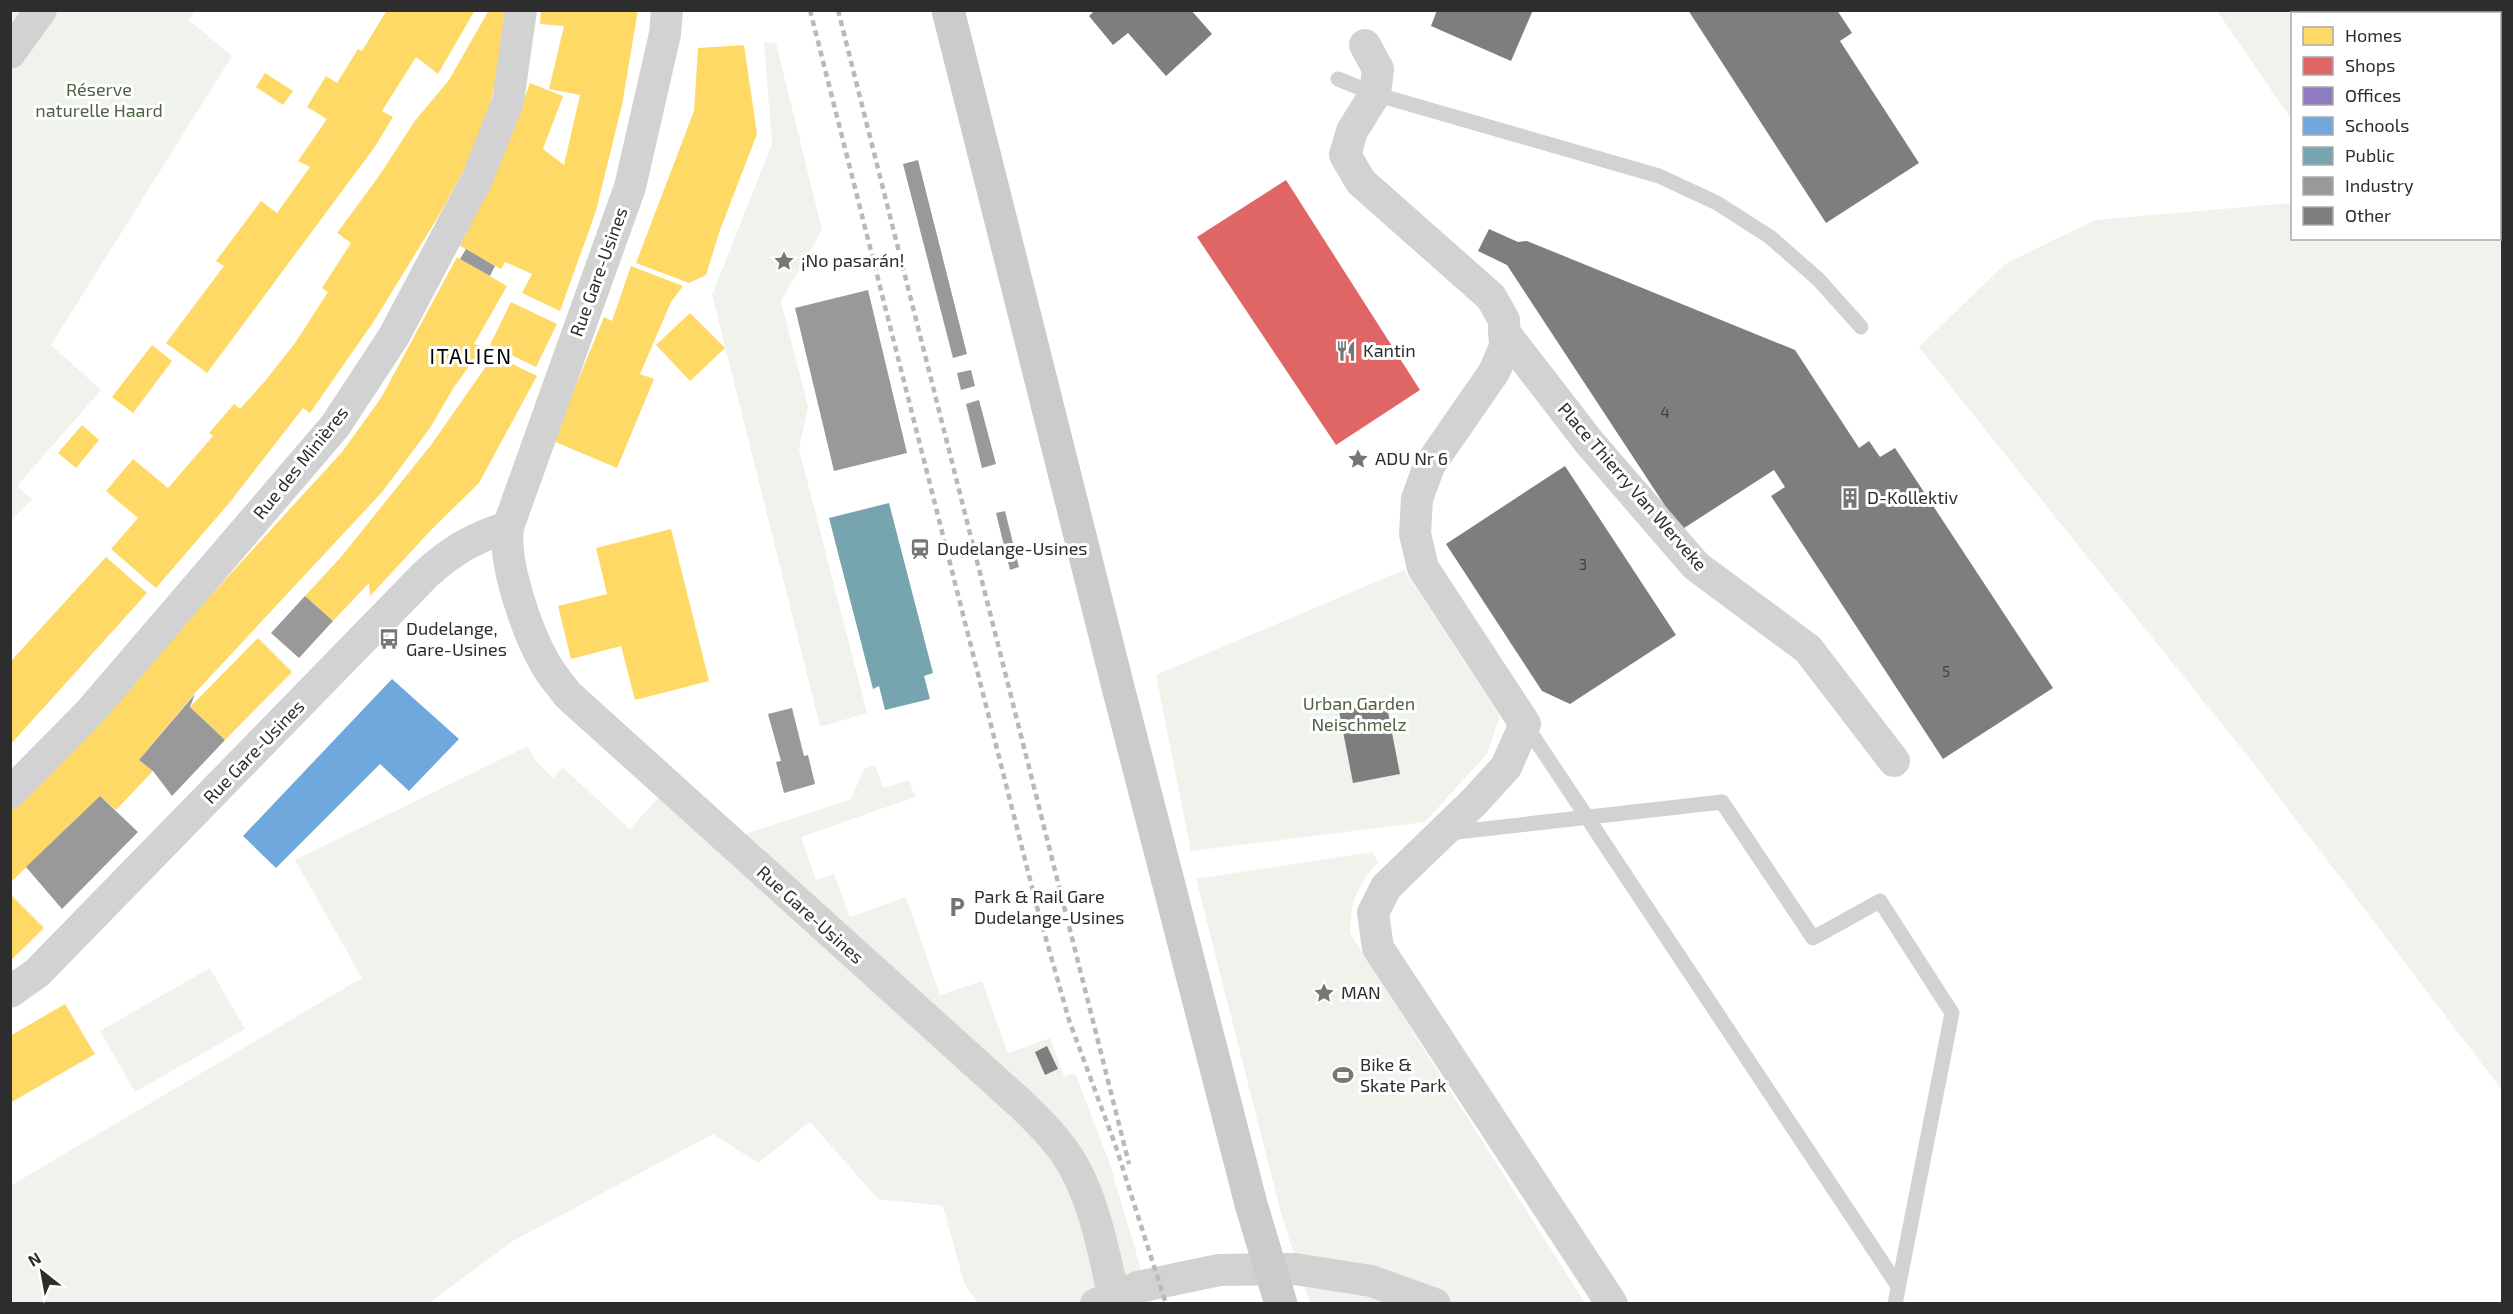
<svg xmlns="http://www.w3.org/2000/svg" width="2513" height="1314" font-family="'Exo 2',sans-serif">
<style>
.green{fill:#eff3ec}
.homes{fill:#ffd966}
.shops{fill:#e06666}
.offices{fill:#8e7cc3}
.schools{fill:#6fa8dc}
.public{fill:#76a5af}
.industry{fill:#999}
.building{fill:#7e7e7e}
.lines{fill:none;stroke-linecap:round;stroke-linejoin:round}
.lane{stroke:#d2d2d2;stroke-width:15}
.street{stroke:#d2d2d2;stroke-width:32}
.secondary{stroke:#cbcbcb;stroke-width:33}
.rail{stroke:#b9b9b9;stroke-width:4.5;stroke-dasharray:6 4.5;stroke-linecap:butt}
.labels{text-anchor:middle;stroke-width:6;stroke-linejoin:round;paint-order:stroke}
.number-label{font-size:15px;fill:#414141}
.park-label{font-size:18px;fill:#4e6341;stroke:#fff}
.poi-label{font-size:18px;fill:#2d2d2d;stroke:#fff;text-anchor:start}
.street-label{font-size:18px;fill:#2d2d2d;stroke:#fff}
.quarter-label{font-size:21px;letter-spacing:1.5px;fill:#000;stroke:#fff}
</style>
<rect width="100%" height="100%" fill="#fff"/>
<g class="green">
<path d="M2375,10L2376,13L2292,14V120L2217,11Z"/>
<path d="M11,11H195L189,20L232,56L51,345L101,390L17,486L32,499L11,521Z"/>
<path d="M764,42L776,43L822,230L781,301L808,407L799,449L867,713L820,727L712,295L772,144Z"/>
<path d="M2500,165L2502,168V1090L2253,763L1919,347L2005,264L2095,220L2292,203V238H2500Z"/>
<path d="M1404,570L1500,716L1487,754L1425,822L1191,851L1156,675Z"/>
<path d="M528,746L535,760L553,778L563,768L630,829L668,787L727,840L851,799L864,769L875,765L883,788L909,780L915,797L801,837L816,880L834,874L850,917L906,897L940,995L982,981L1008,1053L1050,1038L1064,1076L1075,1073L1110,1164L1151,1303H978L964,1283L943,1206L878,1199L810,1122L758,1163L713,1134L513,1241L429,1303H11L10,1186L362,978L295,860Z"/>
<path d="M1372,852L1378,862C1357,887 1351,900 1350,933L1585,1303H1310L1282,1217L1196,879Z"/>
<path d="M210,968L245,1029L135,1092L100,1031Z"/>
</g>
<g class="homes">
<path d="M387,10H475L438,74L416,57L382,111L393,117L374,148L207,373L166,343L224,266L216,261L261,201L277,213L310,167L298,161L327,119L307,107L326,76L337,83L358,49L362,51Z"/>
<path d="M489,10H508L492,97L475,149L441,212L374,321L310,413L303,408L230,502L156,588L111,549L138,518L106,491L133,459L168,488L213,436L209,433L234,404L240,409L266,380L295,343L328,292L322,288L351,243L337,233L379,176L414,122L449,80Z"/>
<path d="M541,10H638L622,105L596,211L560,311L522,293L532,274L505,262L501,269L460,246L496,171L530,83L563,96L543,149L564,165L580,95L549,89L564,26L540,24Z"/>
<path d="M744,45L757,134L720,230L706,275L689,283L636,263L694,111L698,48Z"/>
<path d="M265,73L293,91L283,105L256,87Z"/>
<path d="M457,257L507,286L474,344L483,347L454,387L430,428L383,491L195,693L139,760L153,771L116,810L100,796L10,883V809L61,759L342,452L381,398Z"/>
<path d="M631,266L683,286L671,302L640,374L654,379L617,468L553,441L604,317L612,321Z"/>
<path d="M511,302L557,324L536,367L490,345Z"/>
<path d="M690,313L725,348L690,381L656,345Z"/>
<path d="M152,345L172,361L133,413L112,397Z"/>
<path d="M494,355L537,376L479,483L432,529L370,596L369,583L333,621L305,596L341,557L431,445Z"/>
<path d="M82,425L99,440L76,468L58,453Z"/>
<path d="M671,529L709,681L635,700L621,646L571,659L558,606L607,594L596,548Z"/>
<path d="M106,557L147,593L10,745V662Z"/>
<path d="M258,638L292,672L225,740L190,707Z"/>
<path d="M10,894L44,928L10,961Z"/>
<path d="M65,1004L95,1054L10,1103V1036Z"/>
</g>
<path class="shops" d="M1286,180L1420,390L1336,445L1197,237Z"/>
<path class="offices" d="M2502,32V89L2500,84V33Z"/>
<path class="schools" d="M392,679L459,739L409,791L380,764L276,868L243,836Z"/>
<path class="public" d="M889,503L933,673L924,676L930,699L885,710L879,686L873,689L829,518Z"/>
<g class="industry">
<path d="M918,160L967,354L953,358L903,164Z"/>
<path d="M466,249L495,266L490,276L460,259Z"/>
<path d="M868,290L907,453L834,471L795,308Z"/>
<path d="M971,370L975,386L961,390L957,373Z"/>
<path d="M979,400L996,464L982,468L966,404Z"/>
<path d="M1005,511L1019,567L1010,570L996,513Z"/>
<path d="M305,596L333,621L299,658L271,633Z"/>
<path d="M195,694L190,707L225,740L172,796L153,771L139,760Z"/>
<path d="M792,708L804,756L808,755L815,784L784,793L776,762L781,761L768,714Z"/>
<path d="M100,796L138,832L62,909L26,867Z"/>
</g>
<g class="building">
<path d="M1095,10H1191L1212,34L1166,76L1128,33L1113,45L1089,16Z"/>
<path d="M1437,10H1533L1511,61L1431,26Z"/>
<path d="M1688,10H1837L1852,33L1840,41L1919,163L1826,223Z"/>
<path d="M1489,229L1518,242L1527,241L1795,350L1859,448L1869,441L1880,457L1895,448L2053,688L1943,759L1771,496L1785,487L1774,470L1681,530L1507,265L1478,251Z"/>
<path d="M1565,466L1676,635L1570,704L1542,691L1446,544Z"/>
<path d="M1386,702L1400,774L1353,783L1339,711Z"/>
<path d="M1047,1046L1058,1069L1045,1075L1035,1052Z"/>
</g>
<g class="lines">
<g class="lane">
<path d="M1338,79L1375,94L1659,176L1717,203L1770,237L1818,279L1861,327"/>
<path d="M1525,724L1898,1286"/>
<path d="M1448,833L1722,802L1813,938L1880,901L1952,1013L1895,1304"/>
</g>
<g class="street">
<path d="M667,10L665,34L630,187L508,527C503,564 527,632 546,665C552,676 561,685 568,695L1021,1104C1033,1116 1046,1128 1056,1141C1092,1182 1104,1252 1115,1304"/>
<path d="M1365,45L1378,69L1375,94L1352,131L1345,155L1361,182L1491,297L1504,320L1505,347L1494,372L1429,466L1417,499L1415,534L1423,568L1525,724L1506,767L1474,802L1386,887L1373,913L1378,948L1612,1304"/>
<path d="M10,53L41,10"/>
<path d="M1504,332L1589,442L1696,566L1808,649L1894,761"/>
<path d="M10,793L90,712L335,426L394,336L478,177L508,101L521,10"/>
<path d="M10,992L37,973L426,574C451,551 475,537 508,527"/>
<path d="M1096,1304L1138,1287L1219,1270L1295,1269L1371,1281L1435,1304"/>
</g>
<path class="secondary" d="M948,10L1118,687L1251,1204L1281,1304"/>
<g class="rail">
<path d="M810,10L1037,907L1069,1020L1116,1147L1166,1304"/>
<path d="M838,10L1129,1164"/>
</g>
</g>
<defs>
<g id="sight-bare" transform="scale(1.62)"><path d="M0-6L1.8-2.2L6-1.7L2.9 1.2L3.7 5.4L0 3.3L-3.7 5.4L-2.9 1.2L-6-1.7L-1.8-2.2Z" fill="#767676" stroke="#fff" stroke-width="2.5" paint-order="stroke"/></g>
<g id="restaurant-bare" transform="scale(1.62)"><path d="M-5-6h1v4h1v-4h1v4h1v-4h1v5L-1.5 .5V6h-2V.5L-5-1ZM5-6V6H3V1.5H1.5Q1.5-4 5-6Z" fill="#767676" stroke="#fff" stroke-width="2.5" paint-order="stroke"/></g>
<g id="building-bare" transform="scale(1.62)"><path d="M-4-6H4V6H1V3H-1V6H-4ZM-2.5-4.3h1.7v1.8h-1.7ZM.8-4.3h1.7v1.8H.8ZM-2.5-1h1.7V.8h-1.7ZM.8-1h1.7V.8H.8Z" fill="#767676" stroke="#fff" stroke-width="2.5" paint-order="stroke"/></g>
<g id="station-bare" transform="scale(1.62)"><path d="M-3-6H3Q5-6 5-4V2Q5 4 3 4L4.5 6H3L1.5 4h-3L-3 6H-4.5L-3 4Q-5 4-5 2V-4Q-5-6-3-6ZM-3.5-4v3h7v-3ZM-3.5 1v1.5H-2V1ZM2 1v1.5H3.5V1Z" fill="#767676" stroke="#fff" stroke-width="2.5" paint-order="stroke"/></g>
<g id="bus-bare" transform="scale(1.62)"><path d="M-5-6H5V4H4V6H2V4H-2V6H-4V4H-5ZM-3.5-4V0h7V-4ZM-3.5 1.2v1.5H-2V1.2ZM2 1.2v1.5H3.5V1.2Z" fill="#767676" stroke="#fff" stroke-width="2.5" paint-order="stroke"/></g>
<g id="parking-bare" transform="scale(1.62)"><path d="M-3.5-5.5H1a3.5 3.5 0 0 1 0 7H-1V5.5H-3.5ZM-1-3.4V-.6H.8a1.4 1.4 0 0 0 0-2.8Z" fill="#767676" stroke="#fff" stroke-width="2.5" paint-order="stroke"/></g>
<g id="stadium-bare" transform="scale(1.62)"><path d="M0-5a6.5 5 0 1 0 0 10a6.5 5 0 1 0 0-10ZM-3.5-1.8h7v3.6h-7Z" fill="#767676" stroke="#fff" stroke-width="2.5" paint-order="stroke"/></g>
</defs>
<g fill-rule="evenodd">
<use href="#sight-bare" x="784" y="261"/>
<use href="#restaurant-bare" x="1346" y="351"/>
<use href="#sight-bare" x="1358" y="459"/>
<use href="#building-bare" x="1850" y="498"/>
<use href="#station-bare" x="920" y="549"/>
<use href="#bus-bare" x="389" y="639"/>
<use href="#parking-bare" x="957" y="907"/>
<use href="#sight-bare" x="1324" y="993"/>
<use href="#stadium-bare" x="1343" y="1075"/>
</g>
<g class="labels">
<g class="number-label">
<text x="1665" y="418">4</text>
<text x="1583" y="570">3</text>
<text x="1946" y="677">5</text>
</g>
<g class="park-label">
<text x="99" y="96">Réserve<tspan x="99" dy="21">naturelle Haard</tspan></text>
<text x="1359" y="710">Urban Garden<tspan x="1359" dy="21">Neischmelz</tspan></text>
</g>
<g class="poi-label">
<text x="801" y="267">¡No pasarán!</text>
<text x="1363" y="357">Kantin</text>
<text x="1375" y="465">ADU Nr 6</text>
<text x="1867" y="504">D-Kollektiv</text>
<text x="937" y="555">Dudelange-Usines</text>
<text x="406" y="635">Dudelange,<tspan x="406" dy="21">Gare-Usines</tspan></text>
<text x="974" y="903">Park &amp; Rail Gare<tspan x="974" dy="21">Dudelange-Usines</tspan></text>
<text x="1341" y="999">MAN</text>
<text x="1360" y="1071">Bike &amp;<tspan x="1360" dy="21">Skate Park</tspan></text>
</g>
<g class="street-label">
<text transform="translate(599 272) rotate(-70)" y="6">Rue Gare-Usines</text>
<text transform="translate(301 463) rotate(-51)" y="6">Rue des Minières</text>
<text transform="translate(1632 487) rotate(49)" y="6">Place Thierry Van Werveke</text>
<text transform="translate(254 752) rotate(-46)" y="6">Rue Gare-Usines</text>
<text transform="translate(810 915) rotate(42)" y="6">Rue Gare-Usines</text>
</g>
<g class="quarter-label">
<text x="471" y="364">ITALIEN</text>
</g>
</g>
<rect width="2513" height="1314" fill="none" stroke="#2d2d2d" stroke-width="24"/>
<rect x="2291" y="12" width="210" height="228" fill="#ffffff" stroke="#ababab" stroke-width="1.5"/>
<rect x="2303" y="27" width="30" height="18" fill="#ffd966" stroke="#ababab" stroke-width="1.5"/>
<text x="2345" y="42" font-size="18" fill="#2d2d2d">Homes</text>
<rect x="2303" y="57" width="30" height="18" fill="#e06666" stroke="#ababab" stroke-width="1.5"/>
<text x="2345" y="72" font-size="18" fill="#2d2d2d">Shops</text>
<rect x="2303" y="87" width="30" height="18" fill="#8e7cc3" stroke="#ababab" stroke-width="1.5"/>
<text x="2345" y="102" font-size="18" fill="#2d2d2d">Offices</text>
<rect x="2303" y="117" width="30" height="18" fill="#6fa8dc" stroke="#ababab" stroke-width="1.5"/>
<text x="2345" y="132" font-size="18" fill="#2d2d2d">Schools</text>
<rect x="2303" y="147" width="30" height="18" fill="#76a5af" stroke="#ababab" stroke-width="1.5"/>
<text x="2345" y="162" font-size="18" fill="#2d2d2d">Public</text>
<rect x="2303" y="177" width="30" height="18" fill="#999999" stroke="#ababab" stroke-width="1.5"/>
<text x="2345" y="192" font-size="18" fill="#2d2d2d">Industry</text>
<rect x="2303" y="207" width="30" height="18" fill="#7e7e7e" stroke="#ababab" stroke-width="1.5"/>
<text x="2345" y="222" font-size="18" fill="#2d2d2d">Other</text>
<g transform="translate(42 1272) rotate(329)" stroke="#ffffff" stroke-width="4.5" paint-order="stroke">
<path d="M0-4.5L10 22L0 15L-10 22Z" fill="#2d2d2d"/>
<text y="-9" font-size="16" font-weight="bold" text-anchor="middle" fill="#2d2d2d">N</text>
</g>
</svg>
